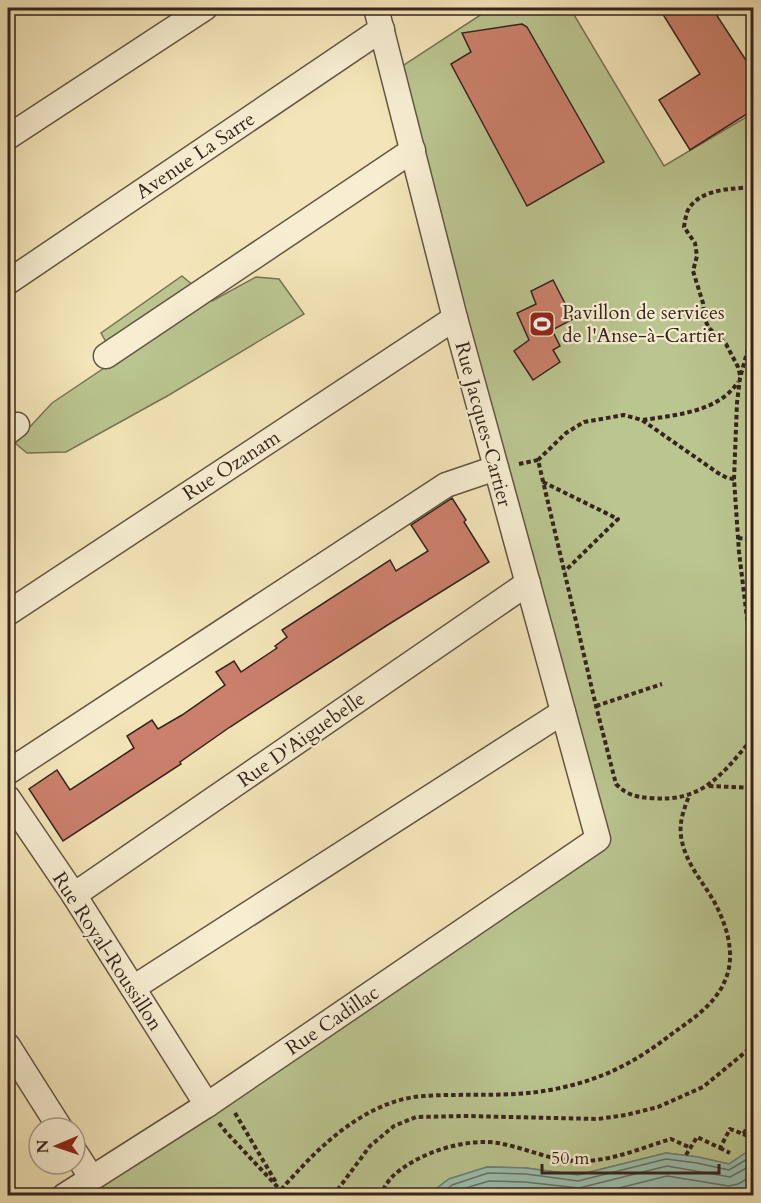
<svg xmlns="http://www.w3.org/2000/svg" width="761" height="1203" font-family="Cardo,serif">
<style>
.green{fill:#bac590;stroke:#787456;stroke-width:1.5}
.water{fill:#9bbfb0;stroke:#728175;stroke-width:1.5}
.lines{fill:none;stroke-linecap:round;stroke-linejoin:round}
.shore{stroke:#687266;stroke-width:1.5}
.building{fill:#cb806c;stroke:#35241d;stroke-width:1.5}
.minor-casing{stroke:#645444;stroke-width:27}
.path{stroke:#35241d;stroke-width:4;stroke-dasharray:4.5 3;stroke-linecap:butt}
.minor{stroke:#f7eed2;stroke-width:24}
.labels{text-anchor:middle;stroke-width:4.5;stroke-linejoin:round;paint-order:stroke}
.street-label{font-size:20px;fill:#35241d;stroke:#f7eed2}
.poi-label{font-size:20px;fill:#35241d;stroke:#f7eed2;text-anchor:start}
</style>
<rect width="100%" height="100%" fill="#f3e5b9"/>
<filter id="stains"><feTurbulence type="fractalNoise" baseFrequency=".00333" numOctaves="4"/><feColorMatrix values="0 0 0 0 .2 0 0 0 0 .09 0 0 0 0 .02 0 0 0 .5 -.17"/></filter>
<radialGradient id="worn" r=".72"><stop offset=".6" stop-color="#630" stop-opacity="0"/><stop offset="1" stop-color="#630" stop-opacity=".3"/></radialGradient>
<g class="green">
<path d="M491,8H570L664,166L753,113V1148L729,1164L698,1157L666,1153L578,1175L526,1168L487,1167L449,1179L428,1195L79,1196L598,839L393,72Z"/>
<path d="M182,276L212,301L256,277L279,279L304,314L169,395L66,452L27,453L15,443L52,403L116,360L101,333Z"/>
</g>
<path class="water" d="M753,1148V1195H428L449,1179L487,1167L526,1168L578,1175L666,1153L698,1157L729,1164Z"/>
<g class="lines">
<g class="shore">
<path d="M438,1196L452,1185L488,1173L526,1174L578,1181L666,1159L697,1163L729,1170L754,1155"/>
<path d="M450,1196L456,1191L489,1181L525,1182L579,1188L667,1166L730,1177L754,1164"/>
<path d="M472,1196C502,1186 525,1192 555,1196"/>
<path d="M587,1196L667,1176L729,1186L738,1184L754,1175"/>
</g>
</g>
<g class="building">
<path d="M659,8H712L753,71V110L690,150L659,100L700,74Z"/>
<path d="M522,24L527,27L604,162L527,206L451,64L471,52L462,33Z"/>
<path d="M553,280L573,319L552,330L560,346L553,350L560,362L533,380L514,351L529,340L517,313L536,304L531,291Z"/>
<path d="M452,498L466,520L464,522L489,562L386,626L230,727L180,762L181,764L63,841L29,789L57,770L70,790L134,748L127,736L152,720L158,729L182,715L225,685L216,672L234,661L241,672L277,648L275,646L287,637L282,630L390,560L396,571L428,551L411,525Z"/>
</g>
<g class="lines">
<g class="minor-casing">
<g id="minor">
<path d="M8,137L205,8"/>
<path d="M8,282L382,29"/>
<path d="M106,356L413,150"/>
<path d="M8,432L17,425"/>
<path d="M8,613L455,318"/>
<path d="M8,772L446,485L496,468"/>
<path d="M8,798L74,895L207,1105"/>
<path d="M74,895L528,583"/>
<path d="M133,988L563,712"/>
<path d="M8,1046L60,1128"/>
<path d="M75,1152L91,1177"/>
<path d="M64,1196L207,1105L598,839L455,318L376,8"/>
</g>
</g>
<g class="path">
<path d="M754,327L740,378L737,403L734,479L739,552L752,659L750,756L754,783"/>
<path d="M740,375L738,367L726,344L709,328L705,320L703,303L693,271L697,256L695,243L684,227C685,221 686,213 689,208C703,188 732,189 754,187"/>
<path d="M643,420C675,415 719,412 738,382"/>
<path d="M519,464L538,460"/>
<path d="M734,479L727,478L718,473L642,420L624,415L584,422L566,433L538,460L596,706L616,784C627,795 636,797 650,798C701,803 721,776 751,740"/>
<path d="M543,482L618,519L565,571"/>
<path d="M738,538L754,540"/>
<path d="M596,706L662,684"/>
<path d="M709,786L754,788"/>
<path d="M235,1113L277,1184"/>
<path d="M219,1123L226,1132L286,1196"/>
<path d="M743,1134L754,1138"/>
<path d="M720,1148L730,1153"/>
<path d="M686,1155L697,1137L720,1148L730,1129L743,1134L754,1119"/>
<path d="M277,1196C283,1186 291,1179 298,1171C330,1136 374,1099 424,1096C468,1093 512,1098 555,1089C602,1080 636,1062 673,1033C693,1019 717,1003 726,978C737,951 724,917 709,893C697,875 684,858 681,836C679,822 684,809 689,796"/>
<path d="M333,1196L370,1146L394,1126L416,1117L466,1116L598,1119L626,1115L658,1107L703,1087L754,1045"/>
<path d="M379,1196C383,1190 387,1182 392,1177C416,1153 469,1136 503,1144C528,1149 552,1161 578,1161C610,1162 641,1148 671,1139L691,1148"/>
</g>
<use href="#minor" class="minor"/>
</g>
<defs>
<g id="stadium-square" transform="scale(1.35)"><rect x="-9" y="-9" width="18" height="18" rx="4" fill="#8f2418" stroke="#f7eed2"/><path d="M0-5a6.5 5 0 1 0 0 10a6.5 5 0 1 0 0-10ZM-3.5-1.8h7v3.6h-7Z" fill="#fff"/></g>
</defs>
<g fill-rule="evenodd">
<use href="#stadium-square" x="542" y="324"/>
</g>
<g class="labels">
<g class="street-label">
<text transform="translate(195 155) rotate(-34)" y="7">Avenue La Sarre</text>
<text transform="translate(484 424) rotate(75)" y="7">Rue Jacques-Cartier</text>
<text transform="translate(231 465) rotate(-33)" y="7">Rue Ozanam</text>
<text transform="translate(301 739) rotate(-35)" y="7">Rue D'Aiguebelle</text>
<text transform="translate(108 951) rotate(57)" y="7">Rue Royal-Roussillon</text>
<text transform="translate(332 1020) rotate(-34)" y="7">Rue Cadillac</text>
</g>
<g class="poi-label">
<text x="562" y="319">Pavillon de services<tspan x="562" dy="23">de l'Anse-à-Cartier</tspan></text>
</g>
</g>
<rect width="761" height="1203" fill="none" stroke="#f3e5b9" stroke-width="30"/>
<rect x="9" y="9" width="743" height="1185" fill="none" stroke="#35241d" stroke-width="3"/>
<rect x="15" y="15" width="731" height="1173" fill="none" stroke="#35241d" stroke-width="1.5"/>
<g transform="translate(57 1146) rotate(268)"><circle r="28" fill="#f7eed2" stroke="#a99d8a" stroke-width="1.5"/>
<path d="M0-4.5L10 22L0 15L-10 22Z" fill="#8f2418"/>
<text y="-9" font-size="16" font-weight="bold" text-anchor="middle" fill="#35241d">N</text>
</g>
<path d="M542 1164v9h177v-9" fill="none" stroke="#35241d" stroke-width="3"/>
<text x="551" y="1164" font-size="18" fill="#35241d" stroke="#f7eed2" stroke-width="4.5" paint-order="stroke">50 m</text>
<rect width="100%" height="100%" filter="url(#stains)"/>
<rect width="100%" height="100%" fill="url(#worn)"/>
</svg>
